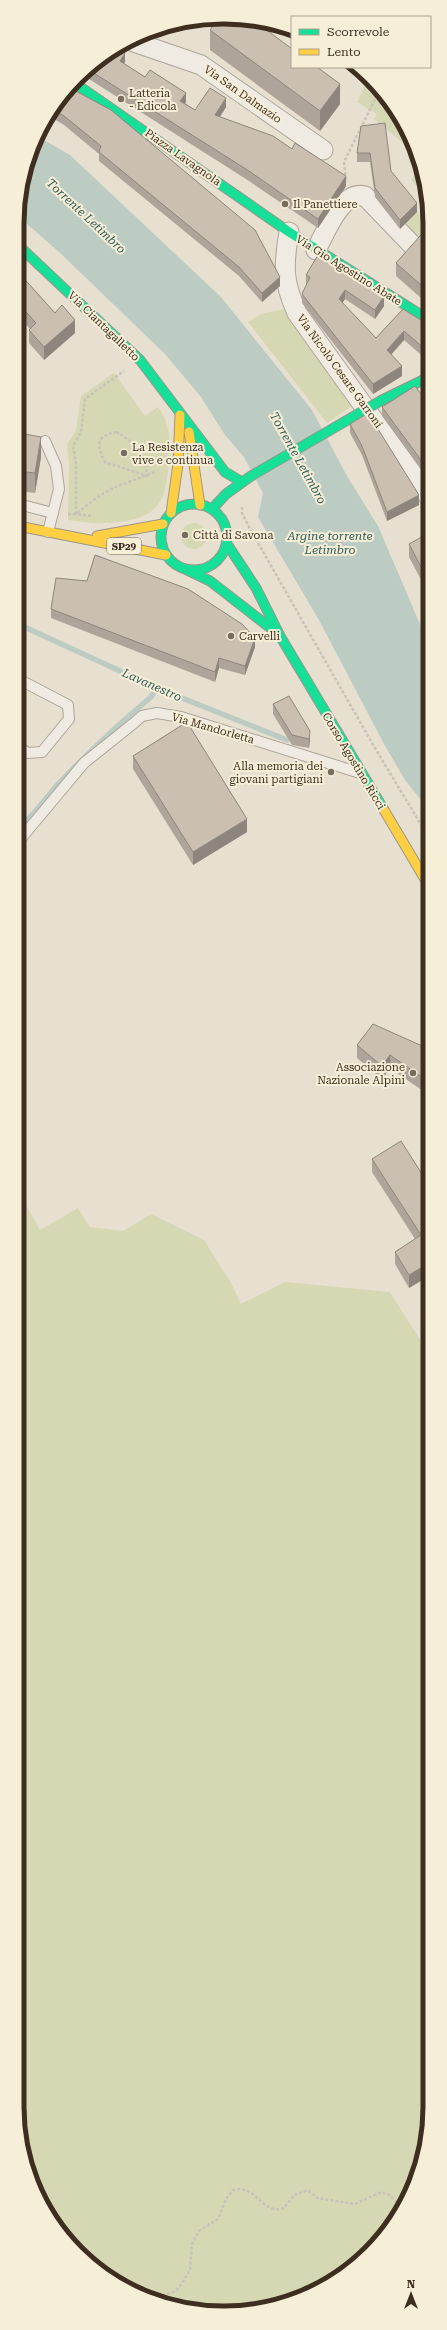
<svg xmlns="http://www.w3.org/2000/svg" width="447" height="2330" font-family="'Roboto Serif',serif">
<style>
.green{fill:#d6d7b3}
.water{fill:#bcccc2}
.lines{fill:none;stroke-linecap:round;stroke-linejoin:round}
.stream{stroke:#bcccc2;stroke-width:5.5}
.lane-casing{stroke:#ada599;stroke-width:12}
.street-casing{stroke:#ada599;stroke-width:21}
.fast-casing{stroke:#9c958a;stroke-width:11}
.slow-casing{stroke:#9c958a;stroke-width:11}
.path{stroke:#c8c2b9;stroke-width:2.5;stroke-dasharray:3 2;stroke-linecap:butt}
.lane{stroke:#efebe3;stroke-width:10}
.street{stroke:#efebe3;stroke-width:19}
.fast{stroke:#16e098;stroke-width:9}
.slow{stroke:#ffcf43;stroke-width:9}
.fast-bridge-casing{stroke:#9c958a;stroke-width:11;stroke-linecap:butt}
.fast-bridge{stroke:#16e098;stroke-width:9}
.wall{fill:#afa499}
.shaded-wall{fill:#8e867d}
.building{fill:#cbbfb2;stroke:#8e867d}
.poi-dot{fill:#786c5e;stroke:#f7eed8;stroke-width:1.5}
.labels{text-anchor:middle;stroke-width:4;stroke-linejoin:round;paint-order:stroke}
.shield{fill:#f7eed8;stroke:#756857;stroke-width:1}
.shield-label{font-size:10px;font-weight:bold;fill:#3d2e20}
.poi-label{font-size:11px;fill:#3d2e20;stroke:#f7eed8;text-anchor:start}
.street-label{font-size:11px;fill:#3d2e20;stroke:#f7eed8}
.water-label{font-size:12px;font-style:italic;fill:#2f5d5a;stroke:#f7eed8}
.rim{fill:none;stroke:#3d2e20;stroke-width:5}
</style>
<rect width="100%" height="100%" fill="#e7e0d1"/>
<g class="green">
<path d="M369,77L409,132L414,152L374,119L377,114L357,102Z"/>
<path d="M419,171L427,199L411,180Z"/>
<path d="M429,210L430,242L421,248L400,229L417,212L423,218Z"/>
<path d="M284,309L355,404L327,423L248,322L261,314Z"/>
<path d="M114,373L145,416L158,407C170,423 171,442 169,462C166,495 162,515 126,521C105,525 88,523 68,520L69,464L67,445L76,430L81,396Z"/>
<circle cx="194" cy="536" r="13"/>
<path d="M18,1191L40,1230L78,1208L90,1227L123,1231L151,1214L204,1240L230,1281L241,1304L285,1282L390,1292L429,1354L428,2133L402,2210L359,2262L290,2302L210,2313L144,2297L77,2252L33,2185L17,2106Z"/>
</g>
<path class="water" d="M39,137L70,155L221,297L312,410L347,476L378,526L429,645V810L405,780L384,744L319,620L258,517L263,493L244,457L225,435L201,397L165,354L59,252L19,217V197Z"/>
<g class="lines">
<g class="stream">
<path d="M18,624L157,688L287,740"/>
<path d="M18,828C37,814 47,795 63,779C91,750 120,723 151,697L157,688"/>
</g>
<g class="lane-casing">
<g id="lane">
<path d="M45,441L56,466L59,489L48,532"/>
<path d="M18,504L53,513"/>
<path d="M18,747L28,753L42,752L69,719L68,705L24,682L18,691"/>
<path d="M18,842L84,763L134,723L142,716L157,713L181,717L360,773"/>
<path d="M18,981L19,983"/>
</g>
</g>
<g class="street-casing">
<g id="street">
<path d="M134,42L201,65L323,150"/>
<path d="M289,232C283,267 283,281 297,313L429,497"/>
<path d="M316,250C326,232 341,190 365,196L418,251"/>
</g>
</g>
<g class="fast-casing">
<g id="fast">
<path d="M76,84L289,232L429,320"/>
<path d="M19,246L140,360L225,472L242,482"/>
<path d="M382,400L429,377"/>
<circle cx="194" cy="537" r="33"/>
<path d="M212,509L226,494L251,476"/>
<path d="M227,544L256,588L280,636L384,810"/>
<path d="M185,569L210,581L273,630"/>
</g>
</g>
<g class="slow-casing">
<g id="slow">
<path d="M189,432L200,505"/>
<path d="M171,513L178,464L180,415"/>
<path d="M18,526L166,555"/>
<path d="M97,536L163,524"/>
<path d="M384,810L429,886"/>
</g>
</g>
<g class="path">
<path d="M346,180L344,162L379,91"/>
<path d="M116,432C135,442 146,455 147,476L105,462C96,445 96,436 116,432Z"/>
<path d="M242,507V513L249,527L372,743L429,838"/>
<path d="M68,514H76L96,498L113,488L157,471"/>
<path d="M91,516L76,514V464L73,446L81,432L85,399L124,371"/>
<path d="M153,2299L176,2291L182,2283L190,2270L192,2244L199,2231L218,2219L226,2199L233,2190C258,2184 261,2216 284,2208L294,2195L308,2190L317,2198L355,2204L379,2193H387L403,2208"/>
</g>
<use href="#lane" class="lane"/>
<use href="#street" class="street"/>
<use href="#fast" class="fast"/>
<use href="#slow" class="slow"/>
<g class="fast-bridge-casing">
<path id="fast-bridge" d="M251,476L382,400"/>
</g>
<use href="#fast-bridge" class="fast-bridge"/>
</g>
<g class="wall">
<path d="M185,23L182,28L176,24Z"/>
<path d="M210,30L340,104L320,131L210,50Z"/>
<path d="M125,62L124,64L186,102L185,103L195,110L226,107L220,117L346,186L318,228L249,181L89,79V69Z"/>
<path d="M72,89L280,286L262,302L239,276L99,161V154L64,125L49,116Z"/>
<path d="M361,126L417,212L400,229L375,197L370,162H357V153Z"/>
<path d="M430,229L429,305L396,276V263Z"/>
<path d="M19,262L22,276L55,313L75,333L44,360L29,343V330L30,329L19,317Z"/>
<path d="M306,275L384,306L375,319L345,299L342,303L376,338L403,309L429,325L426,359L404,340L391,355L402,376L373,394L302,303V294L307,285L306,284Z"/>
<path d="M429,405V480L382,416V407Z"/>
<path d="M350,424L419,505L387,521L362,455L350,433Z"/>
<path d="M19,433L41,457L35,493L18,491Z"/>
<path d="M429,533V595L409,557V544Z"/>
<path d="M51,609L255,647L245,675L219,668L215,682L51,618Z"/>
<path d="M273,704L310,740L309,748L292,745L273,714Z"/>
<path d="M133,756L247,832L193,865L133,769Z"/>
<path d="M357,1045L429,1049V1102L423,1099V1091L390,1068L382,1079L357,1058Z"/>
<path d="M372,1159L429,1185V1276L409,1288L395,1264V1252L415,1239L372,1172Z"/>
</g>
<g class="shaded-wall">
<path d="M182,23H185L182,28Z"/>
<path d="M125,53V62L120,70V61Z"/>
<path d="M340,84V104L320,131V111Z"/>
<path d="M186,93V102L180,110V101Z"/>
<path d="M226,98V107L215,124V115Z"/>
<path d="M346,176V186L318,228V219Z"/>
<path d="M417,203V212L400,229V220Z"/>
<path d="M22,265V278L19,281V268Z"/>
<path d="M280,277V286L262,302V293Z"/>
<path d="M345,290V299L339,308V299Z"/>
<path d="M384,296V306L375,319V310Z"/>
<path d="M75,320V333L44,360V347Z"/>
<path d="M404,331V340L387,359V350Z"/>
<path d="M429,345V354L426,359V350Z"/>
<path d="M402,366V376L373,394V384Z"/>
<path d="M41,437V457L35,493V473Z"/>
<path d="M419,495V505L387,521V512Z"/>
<path d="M255,638V647L245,675V666Z"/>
<path d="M19,655V668L18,670V657Z"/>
<path d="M219,658V668L215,682V672Z"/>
<path d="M310,731V740L309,748V739Z"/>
<path d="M24,769V778L18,787V778Z"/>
<path d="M247,819V832L193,865V852Z"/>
<path d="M390,1055V1068L382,1079V1066Z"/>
<path d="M429,1263V1276L409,1288V1275Z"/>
</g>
<g class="building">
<path d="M250,19H252L292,49V67H317L340,84L320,111L210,30L216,21Z"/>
<path d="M119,49L125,53L120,61L145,77L150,70L186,93L180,101L195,110L210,88L226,98L215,115L273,136L292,149L295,143L346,176L318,219L249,171L89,70L98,60Z"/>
<path d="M72,89L111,110L255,230L280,277L262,293L239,267L99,152L101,146L64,116L54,110Z"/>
<path d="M385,123L391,171L417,203L400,220L375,188L370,153H357L361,126Z"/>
<path d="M428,227L430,229L429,292L396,263Z"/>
<path d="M318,255L384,296L375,310L345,290L339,299L376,338L403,309L429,325V345L426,350L404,331L387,350L402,366L373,384L302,294L310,277L306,275Z"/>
<path d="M19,262L22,265L19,268Z"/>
<path d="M19,273L55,313L62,305L75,320L44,347L29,330L36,323L19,304Z"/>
<path d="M415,386L429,405V471L382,407Z"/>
<path d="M368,413L419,495L387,512L362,446L350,424Z"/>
<path d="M19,433L41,437L35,473L18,471Z"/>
<path d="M429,533V582L409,544Z"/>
<path d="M95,555L188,589L242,624L255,638L245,666L219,658L215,672L51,609L56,578L87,581Z"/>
<path d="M289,696L310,731L309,739L292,735L273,704Z"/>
<path d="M187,722L247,819L193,852L133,756Z"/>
<path d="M18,765L24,769L18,778Z"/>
<path d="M373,1024L429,1049V1089L423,1086L426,1080L390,1055L382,1066L357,1045Z"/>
<path d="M401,1141L429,1185V1263L409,1275L395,1252L421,1235L372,1159Z"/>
</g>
<g class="poi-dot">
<circle cx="121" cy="99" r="4"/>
<circle cx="285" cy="204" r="4"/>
<circle cx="124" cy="453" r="4"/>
<circle cx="185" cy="535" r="4"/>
<circle cx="231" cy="636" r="4"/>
<circle cx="331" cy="772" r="4"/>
<circle cx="413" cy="1073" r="4"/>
</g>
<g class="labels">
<rect class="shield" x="107" y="538" width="34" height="16" rx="3"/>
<g class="shield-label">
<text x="124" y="550">SP29</text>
</g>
<g class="poi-label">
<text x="129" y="97">Latteria<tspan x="129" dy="13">- Edicola</tspan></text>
<text x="293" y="208">Il Panettiere</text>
<text x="132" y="451">La Resistenza<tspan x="132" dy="13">vive e continua</tspan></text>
<text x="193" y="539">Città di Savona</text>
<text x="239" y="640">Carvelli</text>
<text x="323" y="770" text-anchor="end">Alla memoria dei<tspan x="323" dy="13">giovani partigiani</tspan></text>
<text x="405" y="1071" text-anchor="end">Associazione<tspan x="405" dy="13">Nazionale Alpini</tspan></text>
</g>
<g class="street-label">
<text transform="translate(243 94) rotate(35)" y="4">Via San Dalmazio</text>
<text transform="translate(183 157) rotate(35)" y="4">Piazza Lavagnola</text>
<text transform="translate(349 270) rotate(32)" y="4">Via Gio Agostino Abate</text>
<text transform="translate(104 326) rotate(44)" y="4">Via Ciantagalletto</text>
<text transform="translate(340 371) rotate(54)" y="4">Via Nicolò Cesare Garroni</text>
<text transform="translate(213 728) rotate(16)" y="4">Via Mandorletta</text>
<text transform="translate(354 761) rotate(59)" y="4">Corso Agostino Ricci</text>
</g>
<g class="water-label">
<text transform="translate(86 216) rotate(43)" y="4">Torrente Letimbro</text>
<text transform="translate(298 458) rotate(61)" y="4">Torrente Letimbro</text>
<text x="330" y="540">Argine torrente<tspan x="330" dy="14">Letimbro</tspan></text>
<text transform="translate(152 685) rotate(24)" y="4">Lavanestro</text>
</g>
</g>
<path d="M0 0H447V2330H0ZM223 24H224A199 199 0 0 1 423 223V2107A199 199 0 0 1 224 2306H223A199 199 0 0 1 24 2107V223A199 199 0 0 1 223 24Z" fill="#f7eed8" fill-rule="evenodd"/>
<path class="rim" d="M223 24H224A199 199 0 0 1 423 223V2107A199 199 0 0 1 224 2306H223A199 199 0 0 1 24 2107V223A199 199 0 0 1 223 24Z"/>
<rect x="291" y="16" width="140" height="52" fill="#f7eed8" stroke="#ada18e"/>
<rect x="299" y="29" width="20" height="6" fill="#16e098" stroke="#ada18e"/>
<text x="327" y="36" font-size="12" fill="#3d2e20">Scorrevole</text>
<rect x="299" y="49" width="20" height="6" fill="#ffcf43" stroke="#ada18e"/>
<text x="327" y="56" font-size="12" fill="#3d2e20">Lento</text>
<g transform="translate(411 2294)" stroke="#f7eed8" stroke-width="3" paint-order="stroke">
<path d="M0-3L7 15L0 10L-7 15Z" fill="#3d2e20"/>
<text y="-6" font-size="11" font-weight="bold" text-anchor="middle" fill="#3d2e20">N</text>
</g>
</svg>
